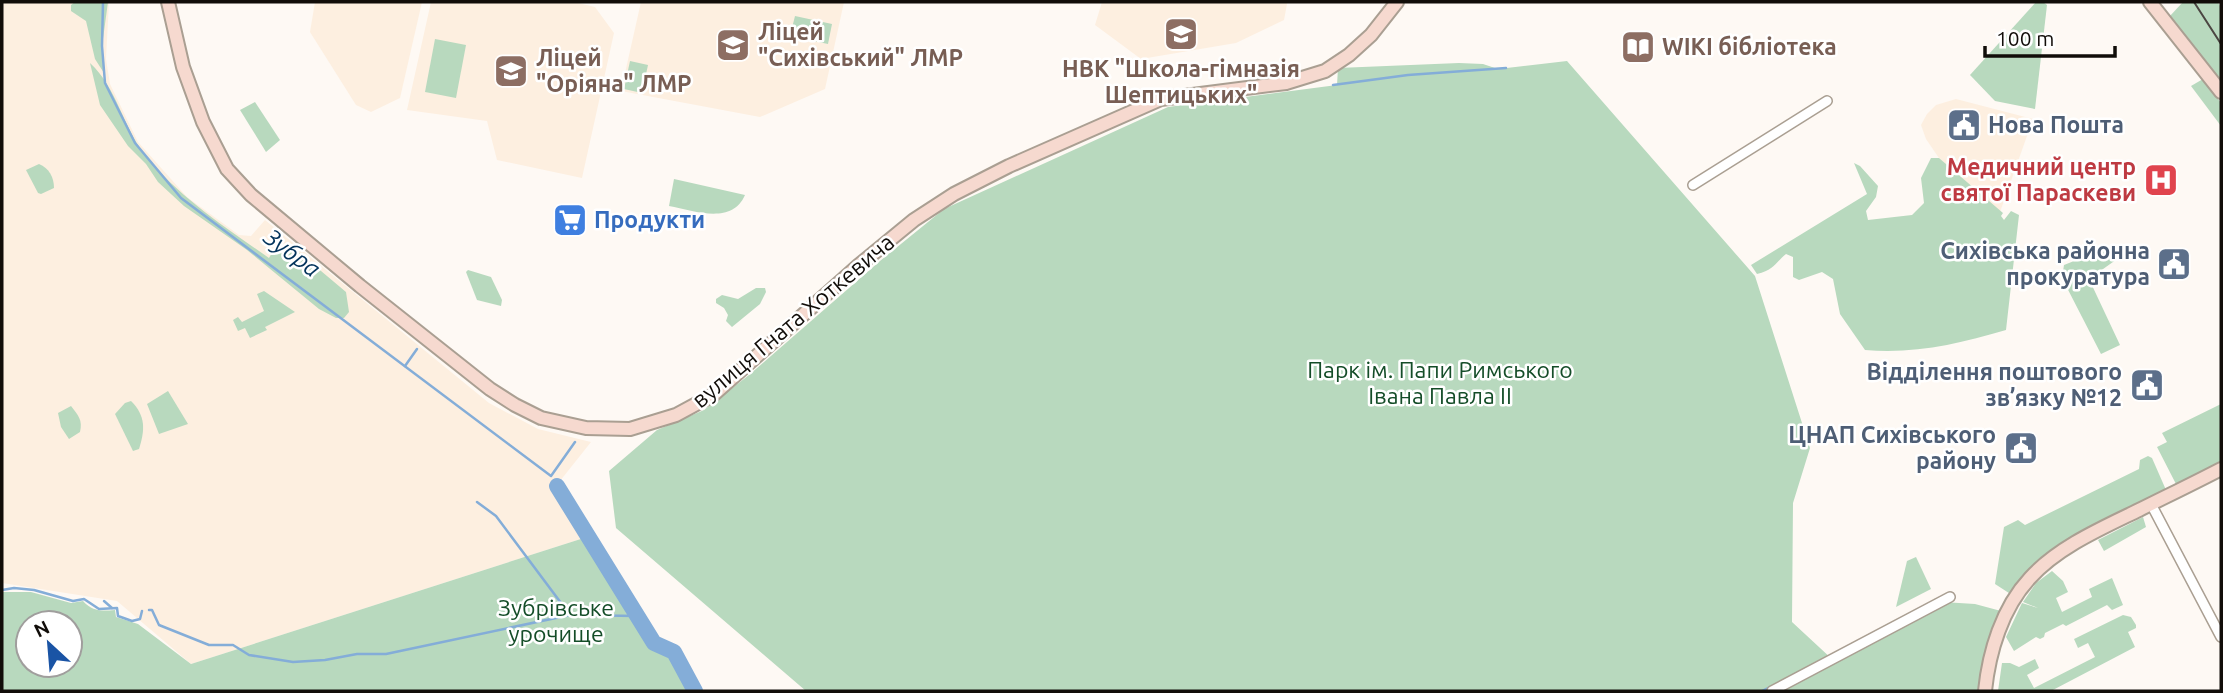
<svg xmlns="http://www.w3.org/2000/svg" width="2223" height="693" font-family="Ubuntu,sans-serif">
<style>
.built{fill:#fdefe0}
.green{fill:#b8d9be;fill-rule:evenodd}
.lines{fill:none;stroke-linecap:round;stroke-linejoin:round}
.stream{stroke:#84add8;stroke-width:2.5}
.river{stroke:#84add8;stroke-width:16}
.street-casing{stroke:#aa9f92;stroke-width:12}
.secondary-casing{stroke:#aa9f92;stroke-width:16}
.street{stroke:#fff;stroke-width:9}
.secondary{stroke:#f6d9cf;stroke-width:12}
.tram{stroke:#4b4642;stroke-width:2}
.labels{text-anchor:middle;stroke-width:5;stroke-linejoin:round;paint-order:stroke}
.education-label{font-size:23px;font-weight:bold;fill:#785e54;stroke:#fff;text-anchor:start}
.service-label{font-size:23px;font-weight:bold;fill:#4e5e75;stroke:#fff;text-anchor:end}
.health-label{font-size:23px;font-weight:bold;fill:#be3a42;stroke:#fff;text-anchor:end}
.shop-label{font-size:23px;font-weight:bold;fill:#366cbe;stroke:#fff;text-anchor:start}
.street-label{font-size:23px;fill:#110d09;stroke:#fff}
.park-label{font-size:23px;fill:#144d28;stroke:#fff}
.water-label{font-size:24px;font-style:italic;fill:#03335b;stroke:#fff}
</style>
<rect width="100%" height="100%" fill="#fef9f4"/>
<g class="built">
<path d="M2,2H109L106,59L110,84L138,142L187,197L239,235L251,236L265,220L489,403L538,429L591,442L560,481L587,537L191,664L117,601L2,583Z"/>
<path d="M315,2H422L400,98L371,112L356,105L310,32Z"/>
<path d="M431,2H574L595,7L614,33L582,178L497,160L487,121L407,110Z"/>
<path d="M641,2H844L825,89L760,117L621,91Z"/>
<path d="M1102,2H1286L1287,4L1284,20L1236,43L1141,59L1095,25Z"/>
<path d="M1956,99L2033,119L2000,212L1939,158L1926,139L1921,125L1927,114L1936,105Z"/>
</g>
<g class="green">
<path d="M75,2H108L102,46L104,73L95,59L86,21L71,11V5Z"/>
<path d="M2036,2H2043L2047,5L2035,109L1995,101L1970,75Z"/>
<path d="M2183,2H2218L2221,8V82L2169,17Z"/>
<path d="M795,16L832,24L828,44L790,36Z"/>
<path d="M435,39L466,45L456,98L425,92Z"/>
<path d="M630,61L648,65L642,93L624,89Z"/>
<path d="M1567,61L1755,276L1810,448L1793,503L1792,622L1833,660L1943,602L1975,604L2001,611L1984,691H806L616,528L609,471L657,430L704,410L749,375L880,261L944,209L1168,107L1337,85L1338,68L1459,63L1483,64L1498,69Z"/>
<path d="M90,63C117,88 123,127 145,155C180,198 225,227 269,258L276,246L288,245L302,255L346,292L349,312L344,318H336L319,309L247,250L184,206L158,182L146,164L128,146L100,105Z"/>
<path d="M2203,79L2221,103V126L2191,86Z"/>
<path d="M255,102L280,140L266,152L240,110Z"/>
<path d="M1931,158H1939L2003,213L2001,216L2004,220L2011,211L2019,215L2006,330C1958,344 1916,354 1865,350L1840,314L1833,279L1822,272L1799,280L1793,277V257L1786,254C1774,264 1774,270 1757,274L1751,265L1867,194L1854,163L1860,166L1878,186L1876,197L1866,211L1868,220L1912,215L1924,203L1921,178Z"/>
<path d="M39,164C49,168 54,177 54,188L41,194L38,193L26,170Z"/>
<path d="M674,179L745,195C732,225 695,211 669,206Z"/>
<path d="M2116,248L2120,257L2089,279L2120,345L2101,354L2062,278L2064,265L2104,249Z"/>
<path d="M468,270L491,277L502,300L501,306L477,300L466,272Z"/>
<path d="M756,288H765L766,292L760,304L732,327L726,321L728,315L724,308L716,303V299L722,295L738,299Z"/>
<path d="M264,291L295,312L265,327L267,330L250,338L245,328L238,331L233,320L238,317L242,322L264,311L257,294Z"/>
<path d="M168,391L188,424L159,434L147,404Z"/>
<path d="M131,401C146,416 145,430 139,449L133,451L115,414L125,403Z"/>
<path d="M2221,404V462L2176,484L2157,447L2167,442L2162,433Z"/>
<path d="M71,406C78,415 83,420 80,432L69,439L61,427L58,413Z"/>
<path d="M2148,456L2152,458L2166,490L2095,527L2012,595L1995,584L2004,527L2018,520L2025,525L2139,469L2140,460Z"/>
<path d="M2143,517L2146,527L2104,551L2098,540Z"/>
<path d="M587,537L654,643L674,652L695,691H2V592H31L71,603L83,601C93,612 102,611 115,610L116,617L138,624L191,664ZM28,623H70V665H28Z"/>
<path d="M1916,557L1931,589L1896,607L1907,561Z"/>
<path d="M2052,571L2063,581L2068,592L2056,598L2062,612L2092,597L2089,589L2112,578L2123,605L2112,610L2107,605L2066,626L2063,624L2045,633L2044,637L2040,639L2036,637L2014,651L2006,637L2022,603L2038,608L2023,602L2036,583Z"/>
<path d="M2123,615L2131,617L2136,625V628L2128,632L2135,647L2051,691H1998L2002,663H2010L2019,667L2035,659L2039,668L2027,675L2034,688L2095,657L2088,643L2078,648L2074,639Z"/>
</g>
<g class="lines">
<g class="stream">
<path d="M103,2L102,46L105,83L135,143L181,198L551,476L575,442"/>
<path d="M1333,85L1408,75L1506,68"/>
<path d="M405,366L417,349"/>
<path d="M477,502L496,516L570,615"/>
<path d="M2,590L14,588L34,590L73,601L84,599L99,609L117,608L118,616L132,621L140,619L142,611"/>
<path d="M104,601L112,608"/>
<path d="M149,610H152L159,625L209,645H233L249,655L293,662L325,660L357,654H386L570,615L637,616"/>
<path d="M1762,691L1770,687"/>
</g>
<path class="river" d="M557,486L654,643L674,652L695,691"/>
<g class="street-casing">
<g id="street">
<path d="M1693,185L1827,101"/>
<path d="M2151,504L2221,637"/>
<path d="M1772,691L1950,597"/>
</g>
</g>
<g class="secondary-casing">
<g id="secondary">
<path d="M168,2L183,67L203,122L227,169L251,195L360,286L490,389L515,405L541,418L586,428L630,429L676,415L713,395L858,266L914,220L954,194L1009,166L1161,99L1286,83L1325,71L1349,55L1371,35L1397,2"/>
<path d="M2150,2L2221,92"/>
<path d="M1985,691C1989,652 2002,608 2030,578C2058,547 2102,528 2139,510C2167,496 2194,483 2221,469"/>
</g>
</g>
<use href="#street" class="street"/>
<use href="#secondary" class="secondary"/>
<path class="tram" d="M2194,2L2221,44"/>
</g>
<defs>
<g id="school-square" transform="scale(1.75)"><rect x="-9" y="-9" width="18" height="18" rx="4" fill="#8d6e63" stroke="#fff"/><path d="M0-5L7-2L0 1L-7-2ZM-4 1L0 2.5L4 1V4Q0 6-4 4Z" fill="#fff"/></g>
<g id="library-square" transform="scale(1.75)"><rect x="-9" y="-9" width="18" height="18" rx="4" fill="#8d6e63" stroke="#fff"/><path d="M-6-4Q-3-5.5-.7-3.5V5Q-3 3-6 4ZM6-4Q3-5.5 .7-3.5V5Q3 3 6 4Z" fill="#fff"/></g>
<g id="civic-square" transform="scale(1.75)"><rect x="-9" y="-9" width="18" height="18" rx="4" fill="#5c6f8a" stroke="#fff"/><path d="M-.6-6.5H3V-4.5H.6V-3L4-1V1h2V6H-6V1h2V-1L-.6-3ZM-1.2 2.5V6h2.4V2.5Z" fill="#fff"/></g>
<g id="hospital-square" transform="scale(1.75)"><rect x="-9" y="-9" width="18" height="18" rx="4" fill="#e0444e" stroke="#fff"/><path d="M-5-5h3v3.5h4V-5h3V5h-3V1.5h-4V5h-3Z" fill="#fff"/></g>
<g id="supermarket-square" transform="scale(1.75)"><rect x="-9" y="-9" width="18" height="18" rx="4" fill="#3f7fe0" stroke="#fff"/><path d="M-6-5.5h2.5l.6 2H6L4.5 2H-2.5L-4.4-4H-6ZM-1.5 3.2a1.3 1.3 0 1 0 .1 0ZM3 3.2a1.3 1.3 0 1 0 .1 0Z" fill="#fff"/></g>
</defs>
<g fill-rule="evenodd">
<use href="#school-square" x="1181" y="34"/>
<use href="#school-square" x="733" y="45"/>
<use href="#library-square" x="1638" y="47"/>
<use href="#school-square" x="511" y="71"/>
<use href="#civic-square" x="1964" y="125"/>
<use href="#hospital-square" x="2161" y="180"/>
<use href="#supermarket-square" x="570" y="220"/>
<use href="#civic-square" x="2174" y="264"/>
<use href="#civic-square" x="2147" y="385"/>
<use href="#civic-square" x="2021" y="448"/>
</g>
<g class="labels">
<g class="education-label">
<text x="758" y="40">Ліцей<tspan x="758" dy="26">"Сихівський" ЛМР</tspan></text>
<text x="1662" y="55">WIKI бібліотека</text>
<text x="536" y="66">Ліцей<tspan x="536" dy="26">"Оріяна" ЛМР</tspan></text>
<text x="1181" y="77" text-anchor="middle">НВК "Школа-гімназія<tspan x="1181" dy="26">Шептицьких"</tspan></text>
</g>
<g class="service-label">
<text x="1988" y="133" text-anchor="start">Нова Пошта</text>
<text x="2150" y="259">Сихівська районна<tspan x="2150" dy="26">прокуратура</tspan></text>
<text x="2122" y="380">Відділення поштового<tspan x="2122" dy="26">зв’язку №12</tspan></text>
<text x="1996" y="443">ЦНАП Сихівського<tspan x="1996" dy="26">району</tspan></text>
</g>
<g class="health-label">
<text x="2136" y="175">Медичний центр<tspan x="2136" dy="26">святої Параскеви</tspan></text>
</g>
<g class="shop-label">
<text x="594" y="228">Продукти</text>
</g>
<g class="street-label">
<text transform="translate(793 321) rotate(-40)" y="8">вулиця Гната Хоткевича</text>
</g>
<g class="park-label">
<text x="1440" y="378">Парк ім. Папи Римського<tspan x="1440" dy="26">Івана Павла ІІ</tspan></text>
<text x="556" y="616">Зубрівське<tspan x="556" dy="26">урочище</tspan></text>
</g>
<g class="water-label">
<text transform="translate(292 253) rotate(37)" y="8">Зубра</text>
</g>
</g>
<rect width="2223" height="693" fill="none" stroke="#110d09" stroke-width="7"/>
<g transform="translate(49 644) rotate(334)"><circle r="33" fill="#ffffff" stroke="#a09e9d" stroke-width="2"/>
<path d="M0-5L12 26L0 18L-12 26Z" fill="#1a54a5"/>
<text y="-10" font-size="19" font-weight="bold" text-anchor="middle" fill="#110d09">N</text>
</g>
<path d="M1985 46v10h130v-10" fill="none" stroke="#110d09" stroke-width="3.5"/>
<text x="1996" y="46" font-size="21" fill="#110d09" stroke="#ffffff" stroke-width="5" paint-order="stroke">100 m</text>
</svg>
